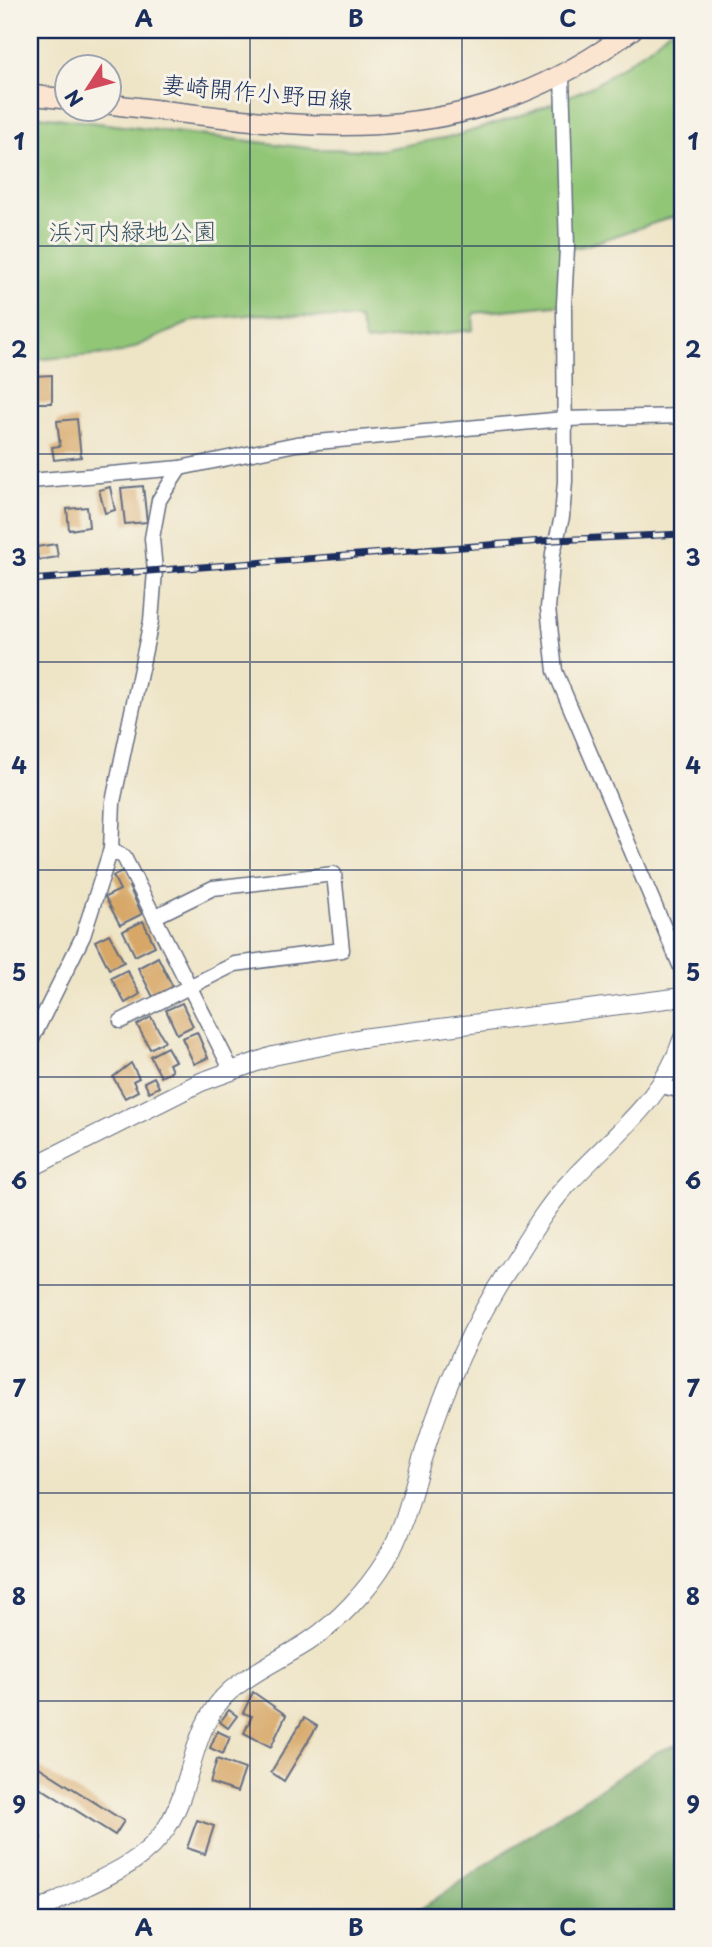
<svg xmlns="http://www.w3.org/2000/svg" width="712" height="1947" font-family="'Playpen Sans','Klee One',sans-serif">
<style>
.green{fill:#92c677;stroke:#567a6a;stroke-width:2}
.forest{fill:#75ab68;stroke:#486d63;stroke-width:2}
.building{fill:#d7a768}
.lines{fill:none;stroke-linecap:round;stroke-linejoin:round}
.minor-casing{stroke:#656e82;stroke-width:17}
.tertiary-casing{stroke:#656e82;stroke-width:20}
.secondary-casing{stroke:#656e82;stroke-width:22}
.minor{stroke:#fff;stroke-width:14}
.tertiary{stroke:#fff;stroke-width:18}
.secondary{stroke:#fce5d0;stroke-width:19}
.rail-casing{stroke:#1b2f5e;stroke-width:7}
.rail{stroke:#f7f3e8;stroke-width:4.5;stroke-dasharray:13;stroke-linecap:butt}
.grid{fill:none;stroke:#1b2f5e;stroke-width:2;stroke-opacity:0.55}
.labels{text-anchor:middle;stroke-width:6;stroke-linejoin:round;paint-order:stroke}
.street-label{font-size:24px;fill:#1b2f5e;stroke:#f7f3e8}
.park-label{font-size:24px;fill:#395564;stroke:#f7f3e8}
.neatline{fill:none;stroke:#1b2f5e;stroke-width:2.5}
.grid-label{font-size:23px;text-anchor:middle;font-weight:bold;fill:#1b2f5e}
</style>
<rect width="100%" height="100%" fill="#f7f3e8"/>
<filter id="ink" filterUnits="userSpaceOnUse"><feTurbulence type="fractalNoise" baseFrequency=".0143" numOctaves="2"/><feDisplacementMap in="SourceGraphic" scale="14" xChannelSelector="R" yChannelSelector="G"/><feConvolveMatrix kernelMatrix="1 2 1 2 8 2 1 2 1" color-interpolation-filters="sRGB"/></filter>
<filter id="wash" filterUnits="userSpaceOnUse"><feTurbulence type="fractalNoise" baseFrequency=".00686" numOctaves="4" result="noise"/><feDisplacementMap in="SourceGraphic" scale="28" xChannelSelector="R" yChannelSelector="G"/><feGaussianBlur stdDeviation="1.57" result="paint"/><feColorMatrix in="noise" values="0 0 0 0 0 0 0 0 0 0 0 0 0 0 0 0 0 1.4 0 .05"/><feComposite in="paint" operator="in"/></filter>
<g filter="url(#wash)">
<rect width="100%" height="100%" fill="#eee4c6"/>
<path class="green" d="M669,30H682V214L584,246L568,248L564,304L474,313L473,330L366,342L359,319L260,314L195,320L122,353L30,360V115L316,149L380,150L459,135L534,111L595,85L650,47Z"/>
<path class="forest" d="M682,1743V1917H409L570,1808L659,1751Z"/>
<g id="blocks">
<g class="building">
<path d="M52,375V403H34V376Z"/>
<path d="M77,419L81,457L54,460L52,447L60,446L57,421Z"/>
<path d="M143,486L147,522L125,524L121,488Z"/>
<path d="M110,487L115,510L105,513L99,490Z"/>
<path d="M87,507L89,527L69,530L67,509Z"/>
<path d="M56,544L58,557L38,560L36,547Z"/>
<path d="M126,869L133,885L129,887L142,914L120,925L105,897L120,890L113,876Z"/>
<path d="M143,921L155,946L135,956L123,931Z"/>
<path d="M109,934L124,962L109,969L95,941Z"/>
<path d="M158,957L173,987L153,997L138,968Z"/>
<path d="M127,970L140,994L125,1003L111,978Z"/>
<path d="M182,1003L193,1026L177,1034L166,1010Z"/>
<path d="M151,1017L165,1041L150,1049L137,1025Z"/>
<path d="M197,1032L208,1058L194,1064L182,1038Z"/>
<path d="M167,1047L175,1061L169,1064L172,1071L161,1077L150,1056Z"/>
<path d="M131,1063L139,1078L133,1081L138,1091L125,1098L113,1077Z"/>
<path d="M154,1077L159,1087L149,1092L144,1082Z"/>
<path d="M253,1692L286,1715L271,1747L244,1733L252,1716L243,1713Z"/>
<path d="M229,1710L237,1716L228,1728L220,1722Z"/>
<path d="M304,1718L317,1726L284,1781L271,1772Z"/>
<path d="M217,1731L230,1737L223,1754L210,1748Z"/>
<path d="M217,1759L245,1769L237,1792L210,1783Z"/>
<path d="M31,1762L124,1821L115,1835L30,1781Z"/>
<path d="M197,1820L214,1826L205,1854L187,1848Z"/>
<path d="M33,1828L41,1838L30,1847V1830Z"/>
</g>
</g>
</g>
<g filter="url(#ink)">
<use href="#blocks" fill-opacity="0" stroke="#656e82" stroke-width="2"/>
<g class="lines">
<g class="minor-casing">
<g id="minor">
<path d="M562,76L567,248L564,304L565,481L562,517L553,553L548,608L555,671L682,970"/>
<path d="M30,481L180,468L296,444L564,419L682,416"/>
<path d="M111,849L124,857L231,1069"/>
<path d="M121,1021L235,964L342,950L334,874L213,888L154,917"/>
<path d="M30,1043L83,936L111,849L113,802L151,621L155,571L152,538L159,500L180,468"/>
<path d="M662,1086L682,1091"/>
</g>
</g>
<g class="tertiary-casing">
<g id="tertiary">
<path d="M30,1168L201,1082L273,1056L362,1038L682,997"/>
<path d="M32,1917C74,1884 136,1876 167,1827C195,1783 189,1726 231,1690C254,1671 283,1658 308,1642C338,1622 367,1591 386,1560C405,1528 411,1494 422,1459C443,1391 473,1322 512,1264C529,1237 546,1208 567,1185C610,1138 663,1101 682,1040"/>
</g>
</g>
<g class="secondary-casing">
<g id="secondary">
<path d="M30,95L66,99"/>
<path d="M108,104C310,127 455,160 632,30"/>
</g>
</g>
<use href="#minor" class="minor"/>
<use href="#tertiary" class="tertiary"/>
<use href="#secondary" class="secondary"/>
<g class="rail-casing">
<path id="rail" d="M30,580L555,540L682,534"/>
</g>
<use href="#rail" class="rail"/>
</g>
</g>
<path class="grid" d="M250,30V1917M462,30V1917M30,246H682M30,454H682M30,662H682M30,870H682M30,1077H682M30,1285H682M30,1493H682M30,1701H682"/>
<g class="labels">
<g class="street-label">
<text transform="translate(257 93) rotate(5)" y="8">妻崎開作小野田線</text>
</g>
<g class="park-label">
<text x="133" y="240">浜河内緑地公園</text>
</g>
</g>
<rect width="712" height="1947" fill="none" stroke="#f7f3e8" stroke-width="77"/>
<g transform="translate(88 88) rotate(234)"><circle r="33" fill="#f7f3e8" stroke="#9fa5b1" stroke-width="2"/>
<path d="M0-5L12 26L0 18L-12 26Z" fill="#d1495b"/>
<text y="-10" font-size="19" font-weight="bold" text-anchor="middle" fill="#1b2f5e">N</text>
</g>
<rect x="38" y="38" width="636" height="1871" class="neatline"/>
<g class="grid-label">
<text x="144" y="27">A</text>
<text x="356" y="27">B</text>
<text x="568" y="27">C</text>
<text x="19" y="150">1</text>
<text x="693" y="150">1</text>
<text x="19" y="358">2</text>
<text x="693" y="358">2</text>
<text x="19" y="566">3</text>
<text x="693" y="566">3</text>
<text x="19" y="774">4</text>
<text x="693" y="774">4</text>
<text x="19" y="981">5</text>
<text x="693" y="981">5</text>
<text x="19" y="1189">6</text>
<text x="693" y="1189">6</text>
<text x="19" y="1397">7</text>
<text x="693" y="1397">7</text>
<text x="19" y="1605">8</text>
<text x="693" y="1605">8</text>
<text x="19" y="1813">9</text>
<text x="693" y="1813">9</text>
<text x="144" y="1936">A</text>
<text x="356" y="1936">B</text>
<text x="568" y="1936">C</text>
</g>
</svg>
